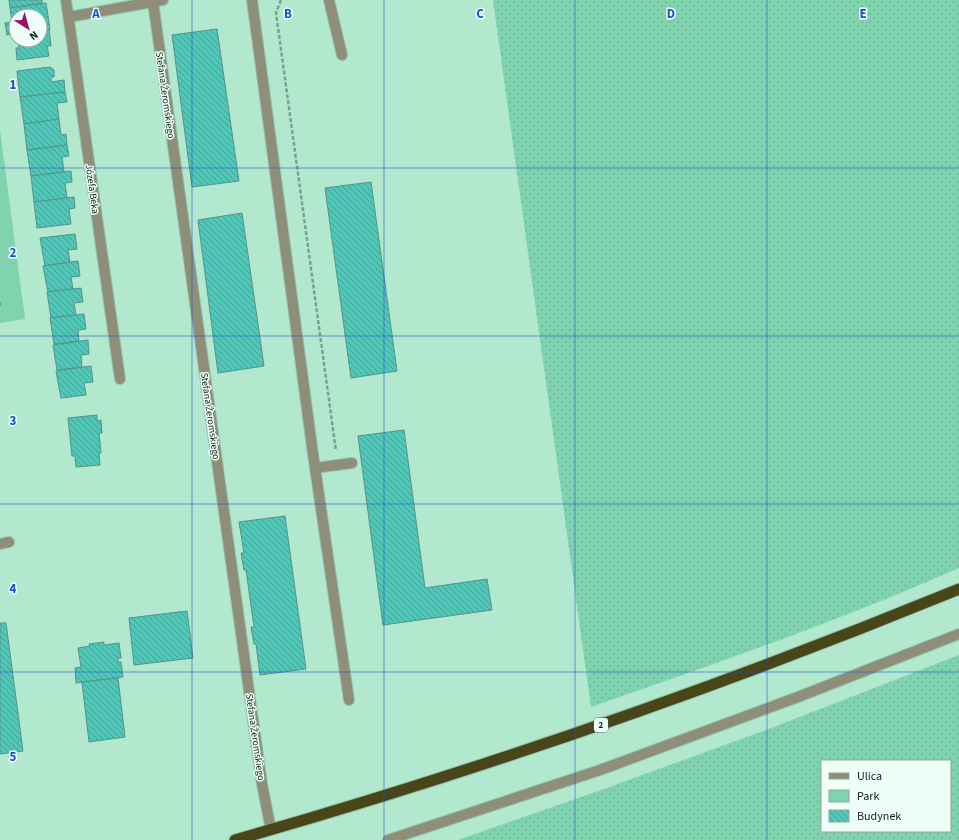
<svg xmlns="http://www.w3.org/2000/svg" width="959" height="840" font-family="'Source Sans 3',sans-serif">
<style>
.grass{fill:url(#grass-dots);fill-rule:evenodd}
.green{fill:#7fd3af}
.building{fill:url(#building-back-hatch);stroke:#54938b}
.lines{fill:none;stroke-linecap:round;stroke-linejoin:round}
.service-casing{stroke:#93c4ad;stroke-width:12}
.minor-casing{stroke:#93c4ad;stroke-width:12}
.trunk-casing{stroke:#93c4ad;stroke-width:13}
.path{stroke:#77a28e;stroke-width:2.5;stroke-dasharray:4 2;stroke-linecap:butt}
.service{stroke:#8f8e79;stroke-width:10}
.minor{stroke:#8f8e79;stroke-width:10}
.trunk{stroke:#484519;stroke-width:11}
.grid{fill:none;stroke:#1d4ed8;stroke-width:1;stroke-opacity:0.55}
.labels{text-anchor:middle;stroke-width:3;stroke-linejoin:round;paint-order:stroke}
.shield{fill:#effff7;stroke:#50645b;stroke-width:1}
.shield-label{font-size:9px;font-weight:bold;fill:#0c2118}
.street-label{font-size:10px;fill:#0c2118;stroke:#effff7}
.grid-label{font-size:13px;text-anchor:middle;font-weight:bold;fill:#1d4ed8;stroke:#effff7;stroke-width:3;stroke-linejoin:round;paint-order:stroke}
</style>
<defs>
<pattern id="grass-dots" width="8" height="8" patternUnits="userSpaceOnUse"><rect width="8" height="8" fill="#7fd3af"/><path d="M2 2h.1M6 6h.1" fill="none" stroke="#6db596" stroke-width="1.8" stroke-linecap="round"/></pattern>
<pattern id="building-back-hatch" width="6" height="6" patternUnits="userSpaceOnUse"><rect width="6" height="6" fill="#4ec8b9"/><path d="M-1 5l2 2M0 0l6 6M5-1l2 2" fill="none" stroke="#3fa295"/></pattern>
</defs>
<rect width="100%" height="100%" fill="#b1e8ce"/>
<g class="grass">
<path d="M493,0H959V568C839,621 715,664 591,707Z"/>
<path d="M959,655V840H458L604,789L774,727ZM822,761H950V831H822Z"/>
</g>
<path class="green" d="M0,130L25,319L0,323Z"/>
<g class="building">
<path d="M9,0H42V3L10,8Z"/>
<path d="M46,3L50,29L40,30V16H16V33L7,35L5,23L12,22L10,8Z"/>
<path d="M49,29L51,46H47L49,56L17,60L16,48H19L18,40H40V30Z"/>
<path d="M217,29L239,181L192,187L172,35Z"/>
<path d="M50,67L54,70V77H51V82L64,80L65,92L20,97L17,71Z"/>
<path d="M65,92L67,102L57,103L59,119L24,124L20,97Z"/>
<path d="M59,119L61,135L66,134L67,145L27,150L24,124Z"/>
<path d="M67,145L69,156L62,157L64,172L31,176L27,150Z"/>
<path d="M71,171L72,182L65,183L67,198L34,202L31,176Z"/>
<path d="M371,182L397,371L351,378L325,188Z"/>
<path d="M74,197L75,208L69,209L71,224L37,228L34,202Z"/>
<path d="M242,213L264,366L218,373L198,220Z"/>
<path d="M75,234L77,249L68,250L70,262L45,266L40,238Z"/>
<path d="M78,261L80,276L71,277L73,289L48,292L43,266Z"/>
<path d="M81,288L83,302L74,303L76,315L51,318L47,292Z"/>
<path d="M84,314L86,329L78,330L79,341L54,344L50,318Z"/>
<path d="M88,340L89,354L81,355L82,367L57,370L53,345Z"/>
<path d="M91,366L93,382L84,383L86,395L61,398L56,371Z"/>
<path d="M97,415V421L101,420L102,433H99L101,453H99L100,465L76,467L75,456H72L68,418Z"/>
<path d="M404,430L425,588L487,579L492,610L383,625L358,436Z"/>
<path d="M285,516L306,669L260,675L256,644H254L251,627H254L246,570H244L241,553H244L239,522Z"/>
<path d="M187,611L193,658L134,665L129,618Z"/>
<path d="M0,623H6L23,751L0,754Z"/>
<path d="M104,642V645L119,643L121,658H118V662H121L123,677L76,683L75,668L81,667L78,648L90,646L89,644Z"/>
<path d="M118,678L125,737L89,742L82,682Z"/>
</g>
<g class="lines">
<g class="service-casing">
<g id="service">
<path d="M329,0L342,55"/>
<path d="M153,2L262,784L271,830"/>
<path d="M315,468L352,463"/>
<path d="M388,840L600,770L798,697L959,634"/>
</g>
</g>
<g class="minor-casing">
<g id="minor">
<path d="M66,0L120,379"/>
<path d="M252,0L313,454L349,700"/>
<path d="M69,17L163,0"/>
<path d="M0,544L9,542"/>
</g>
</g>
<g class="trunk-casing">
<path id="trunk" d="M235,840C481,770 722,686 959,589"/>
</g>
<g class="path">
<path d="M281,0L276,13L336,451"/>
<path d="M0,302V308"/>
</g>
<use href="#service" class="service"/>
<use href="#minor" class="minor"/>
<use href="#trunk" class="trunk"/>
</g>
<path class="grid" d="M192,0V840M384,0V840M575,0V840M767,0V840M0,168H959M0,336H959M0,504H959M0,672H959"/>
<g class="labels">
<rect class="shield" x="594" y="718" width="14" height="14" rx="3"/>
<g class="shield-label">
<text x="601" y="728">2</text>
</g>
<g class="street-label">
<text transform="translate(166 95) rotate(82)" y="4">Stefana Żeromskiego</text>
<text transform="translate(93 189) rotate(82)" y="4">Józefa Beka</text>
<text transform="translate(211 416) rotate(82)" y="4">Stefana Żeromskiego</text>
<text transform="translate(256 737) rotate(82)" y="4">Stefana Żeromskiego</text>
</g>
</g>
<g class="grid-label">
<text x="96" y="18">A</text>
<text x="288" y="18">B</text>
<text x="480" y="18">C</text>
<text x="671" y="18">D</text>
<text x="863" y="18">E</text>
<text x="13" y="89">1</text>
<text x="13" y="257">2</text>
<text x="13" y="425">3</text>
<text x="13" y="593">4</text>
<text x="13" y="761">5</text>
</g>
<rect x="821" y="760" width="130" height="72" fill="#effff7" stroke="#94a69e"/>
<rect x="829" y="773" width="20" height="6" fill="#8f8e79" stroke="#94a69e"/>
<text x="857" y="780" font-size="12" fill="#0c2118">Ulica</text>
<rect x="829" y="790" width="20" height="12" fill="#7fd3af" stroke="#94a69e"/>
<text x="857" y="800" font-size="12" fill="#0c2118">Park</text>
<rect x="829" y="810" width="20" height="12" fill="url(#building-back-hatch)" stroke="#94a69e"/>
<text x="857" y="820" font-size="12" fill="#0c2118">Budynek</text>
<g transform="translate(28 28) rotate(143)"><circle r="19" fill="#effff7" stroke="#94a69e"/>
<path d="M0-3L7 15L0 10L-7 15Z" fill="#95156e"/>
<text y="-6" font-size="11" font-weight="bold" text-anchor="middle" fill="#0c2118">N</text>
</g>
</svg>
